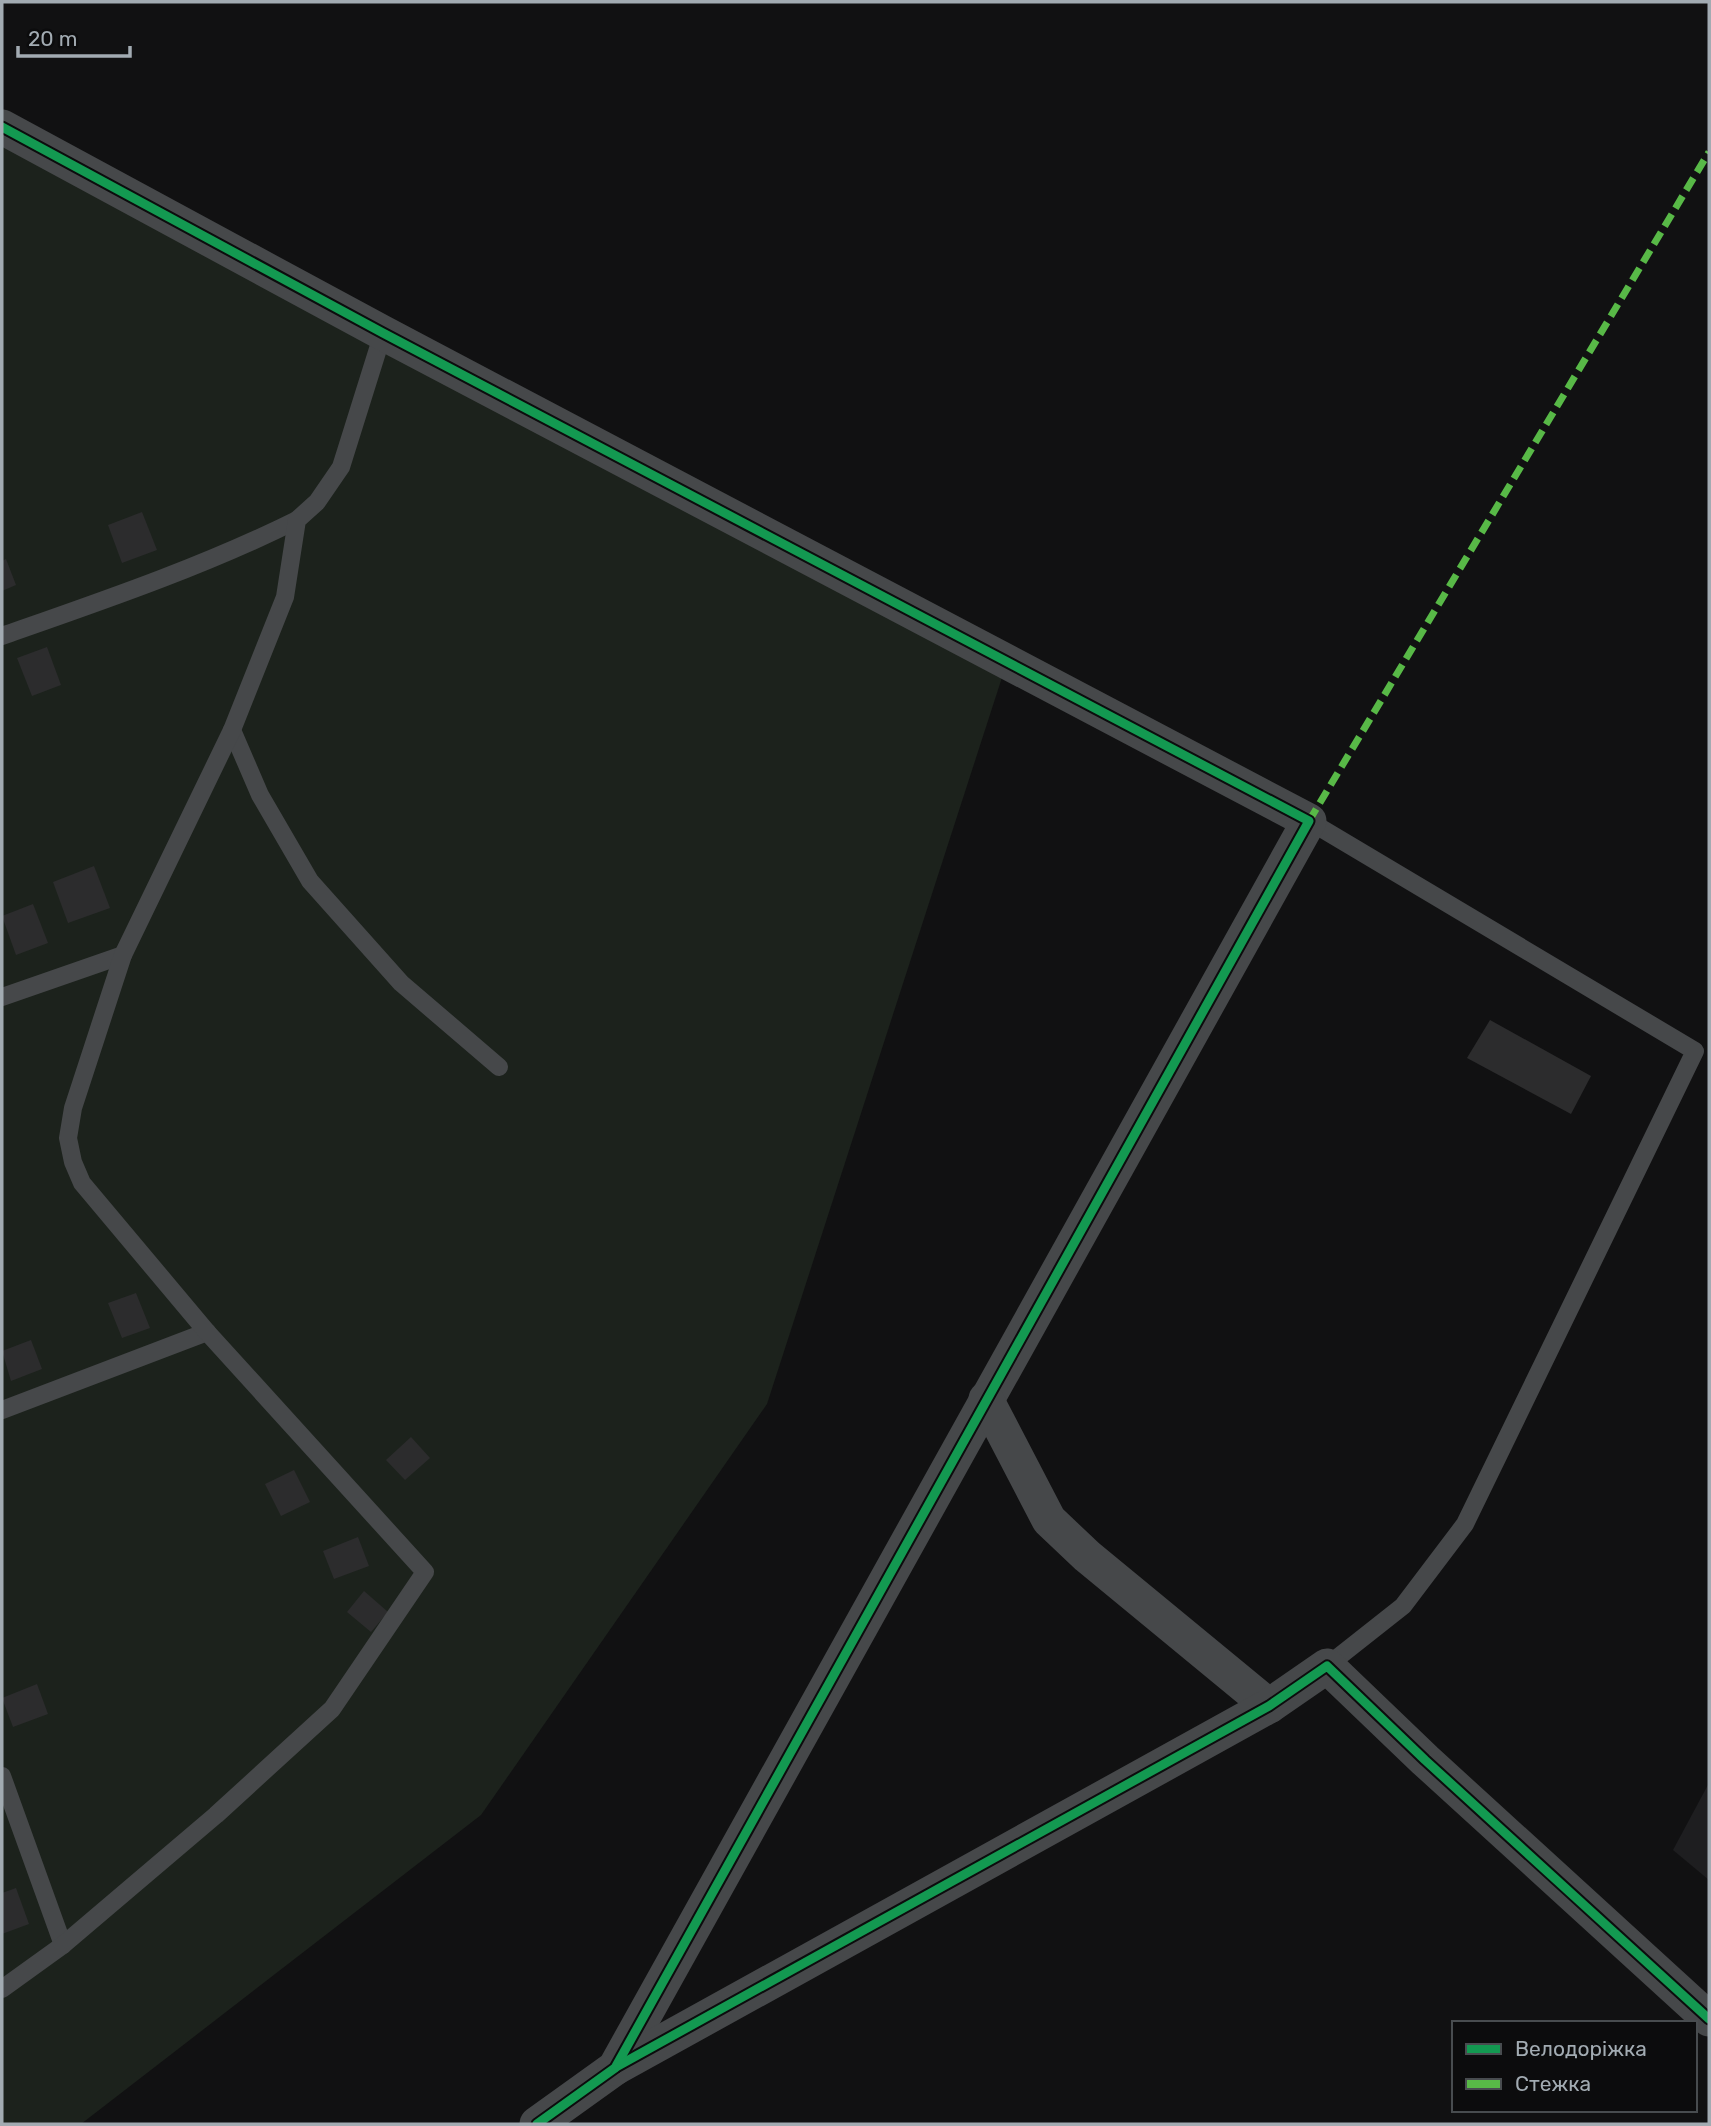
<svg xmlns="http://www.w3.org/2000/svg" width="1711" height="2126" font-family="Rubik,sans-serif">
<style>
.built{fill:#1e1e20}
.green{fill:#1c221c}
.building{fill:#2c2c2d}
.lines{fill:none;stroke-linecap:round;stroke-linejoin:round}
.service{stroke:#46484a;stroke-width:18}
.minor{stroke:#46484a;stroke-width:35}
.quiet{stroke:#58b947;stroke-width:7;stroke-dasharray:14 7;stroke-linecap:butt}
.cycleway-casing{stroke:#0c0c0d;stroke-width:13}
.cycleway{stroke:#139951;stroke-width:9}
</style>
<rect width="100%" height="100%" fill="#111112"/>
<path class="built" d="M1709,1783V1880L1673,1850Z"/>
<path class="green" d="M2,127L1007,662L767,1404L481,1815L81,2124H2Z"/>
<g class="building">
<path d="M142,512L157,550L122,563L108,525Z"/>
<path d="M6,559L16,585L2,591V561Z"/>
<path d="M47,647L61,685L32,696L17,658Z"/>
<path d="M94,866L110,908L68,923L53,882Z"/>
<path d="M33,904L48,943L16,955L2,916Z"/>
<path d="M1490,1020L1591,1076L1571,1114L1467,1058Z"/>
<path d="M136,1293L150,1328L122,1338L108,1303Z"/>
<path d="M31,1340L42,1369L11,1381L2,1351Z"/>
<path d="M411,1437L430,1458L405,1480L386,1460Z"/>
<path d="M294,1470L310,1502L281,1516L265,1484Z"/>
<path d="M358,1537L369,1566L334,1579L323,1551Z"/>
<path d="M364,1591L388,1612L371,1632L347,1612Z"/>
<path d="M37,1684L48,1714L13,1727L2,1698Z"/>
<path d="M16,1888L29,1924L2,1934V1893Z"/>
</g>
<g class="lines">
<g class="service">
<path d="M2,636C102,601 202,567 297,520"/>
<path d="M232,730L260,795L310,881L401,983L499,1067"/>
<path d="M1309,821L1695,1051L1465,1524L1403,1606L1327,1666"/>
<path d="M2,997L123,955"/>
<path d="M2,1410L207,1332"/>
<path d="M2,1776L63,1945"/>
<path d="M2,1989L63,1945L216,1815L332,1709L425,1572L207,1332L82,1183L73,1162L68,1138L73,1108L123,955L232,730L285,597L297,520L317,502L341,467L383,333"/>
</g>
<g class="minor">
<path d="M2,127L383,333L1309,821L615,2068L537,2124"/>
<path d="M986,1399L1049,1520L1087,1556L1269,1706"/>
<path d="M615,2068L1269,1706L1327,1666L1425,1760L1709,2019"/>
</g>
<path class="quiet" d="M1309,821L1709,152"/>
<g class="cycleway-casing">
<g id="cycleway">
<path d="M2,127L383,333L1309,821L615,2068L537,2124"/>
<path d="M616,2067L1269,1706L1327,1666L1425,1760L1709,2019"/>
</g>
</g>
<use href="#cycleway" class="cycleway"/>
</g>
<rect width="1711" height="2126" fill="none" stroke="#a2abb2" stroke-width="7"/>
<rect x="1452" y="2021" width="245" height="91" fill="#0c0c0d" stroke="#484c4f" stroke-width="2"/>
<rect x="1466" y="2044" width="35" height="10" fill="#139951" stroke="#484c4f" stroke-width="2"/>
<text x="1515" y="2056" font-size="21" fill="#a2abb2">Велодоріжка</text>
<rect x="1466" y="2079" width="35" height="10" fill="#58b947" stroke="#484c4f" stroke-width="2"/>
<text x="1515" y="2091" font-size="21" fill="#a2abb2">Стежка</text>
<path d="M18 46v10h112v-10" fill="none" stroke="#a2abb2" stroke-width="3.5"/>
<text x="28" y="46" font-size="21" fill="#a2abb2" stroke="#0c0c0d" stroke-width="5" paint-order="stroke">20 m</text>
</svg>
